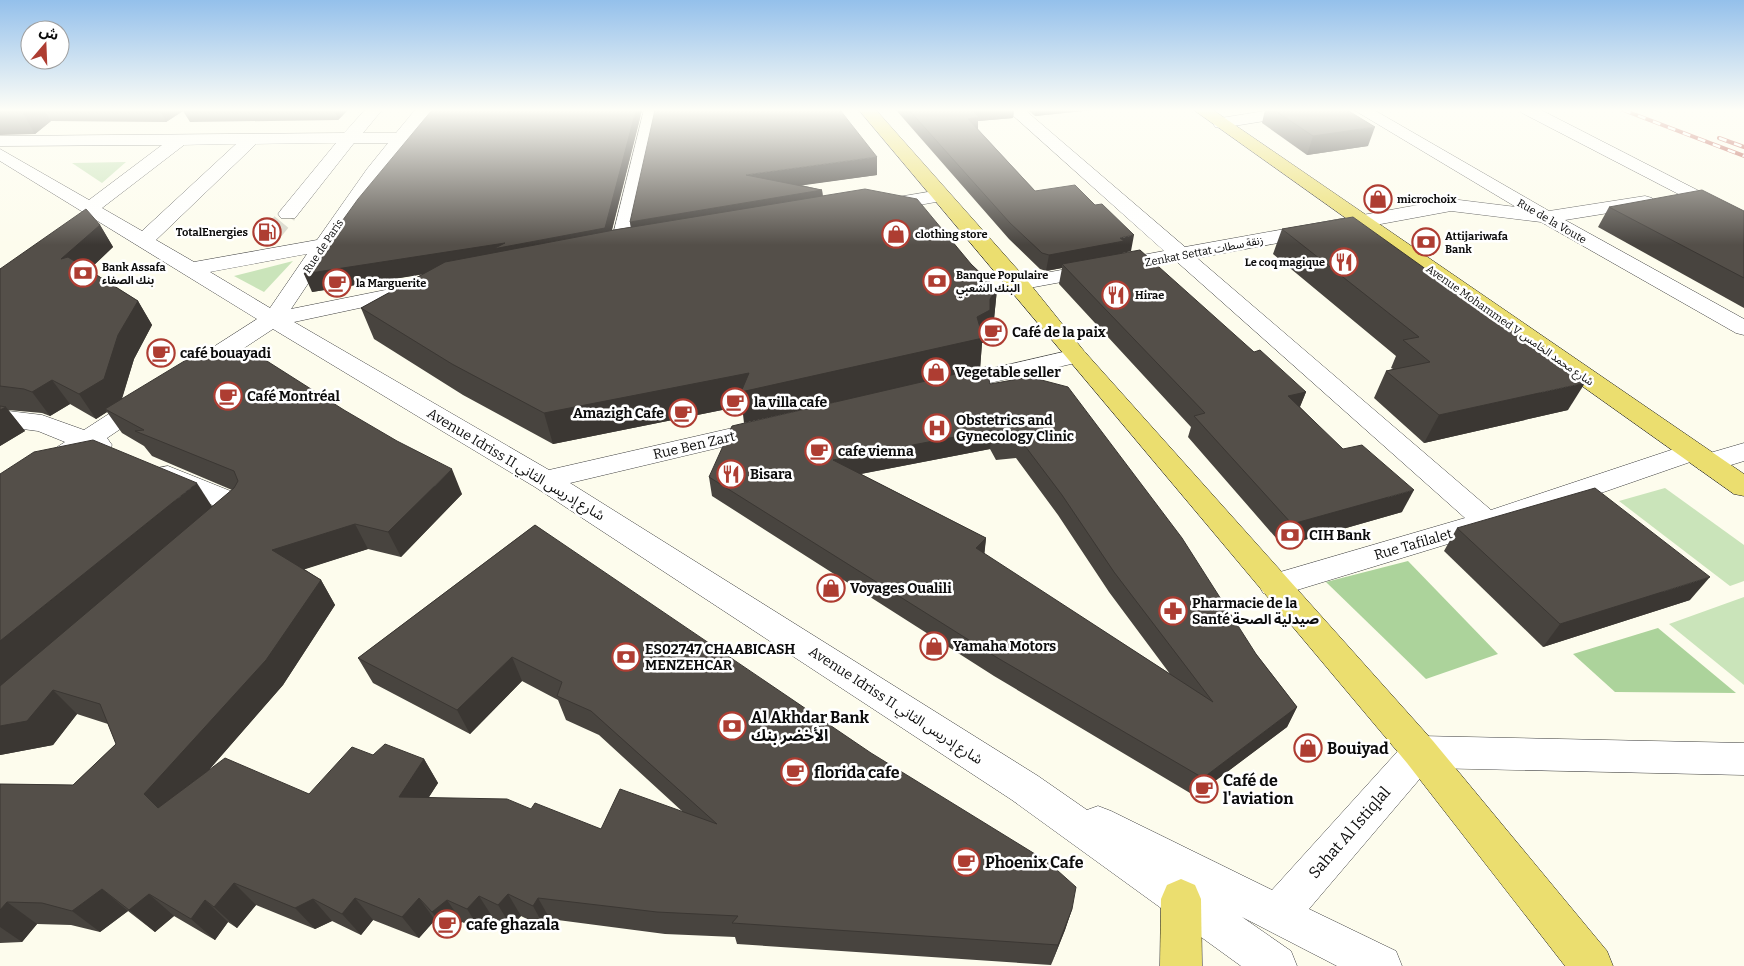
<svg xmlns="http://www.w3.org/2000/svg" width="1744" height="966" font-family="Bitter,'Noto Sans Arabic',serif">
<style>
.green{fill:#cae4ba}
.forest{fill:#acd39b}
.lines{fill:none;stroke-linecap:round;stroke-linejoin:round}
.minor-tunnel{stroke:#d9d8cb;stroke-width:18;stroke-dasharray:18 9;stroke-linecap:butt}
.minor-casing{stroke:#3f3f3f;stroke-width:1}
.major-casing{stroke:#1d1d1d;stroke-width:1}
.minor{fill:#fff;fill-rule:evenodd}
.major{fill:#ebde6f;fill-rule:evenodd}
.rail-casing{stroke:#ae3d32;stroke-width:4}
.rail{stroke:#fff;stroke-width:2.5;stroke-dasharray:8;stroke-linecap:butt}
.wall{fill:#48443f;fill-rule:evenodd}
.shaded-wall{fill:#3b3733}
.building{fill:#544f49;stroke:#3b3733;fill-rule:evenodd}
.labels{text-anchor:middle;stroke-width:5;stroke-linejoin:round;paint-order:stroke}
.far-poi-label{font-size:11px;font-weight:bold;fill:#0c0c0c;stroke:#fff;text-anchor:start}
.far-street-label{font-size:11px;fill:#0c0c0c;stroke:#fff}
.poi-label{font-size:14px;font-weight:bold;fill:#0c0c0c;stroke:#fff;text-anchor:start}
.street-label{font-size:14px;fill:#0c0c0c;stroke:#fff}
.near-poi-label{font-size:16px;font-weight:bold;fill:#0c0c0c;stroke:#fff;text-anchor:start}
.near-street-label{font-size:16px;fill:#0c0c0c;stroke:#fff}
</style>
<rect width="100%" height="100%" fill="#fdfced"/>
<g class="green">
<path d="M126,162L102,183L72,163Z"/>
<path d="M293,261L264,292L234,276Z"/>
<path d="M1665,488L1744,545V581L1730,586L1619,501Z"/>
<path d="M1744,597V685L1669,624Z"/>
</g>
<g class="forest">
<path d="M1408,561L1498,654L1426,679L1326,582Z"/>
<path d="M1658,628L1736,693L1615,692L1573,654Z"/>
</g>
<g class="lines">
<path class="minor-tunnel" d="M270,236L288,214"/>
<g class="minor-casing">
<g id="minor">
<path d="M365,110H382L363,133H396L415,110H432L380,176L291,309L420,283L428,284L431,289L428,294L420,295L294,322L549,470L763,421L772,423L776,429L772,435L570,483L1038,776L1087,810L1098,806L1111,811L1272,890L1407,741L1420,736L1744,743V775L1429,768L1309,909L1396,951L1402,966H1337L1242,917L1291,951L1297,966H1241L1012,800L535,487L273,329L200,377L191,379L182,377L179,372L182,367L257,319L0,161V149L89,200L162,145L0,146V136L344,133ZM336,143L281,210L278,214L281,218H295L354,143H388L367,169L317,240L194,262L156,240L256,144ZM236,144L142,231L102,208L184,145ZM307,254L270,308L210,272Z"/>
<path d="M644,110H660L629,251L626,255L619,257L612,255L609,251Z"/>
<path d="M1007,110H1025L1185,247L1451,199L1516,207L1354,110H1374L1549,211L1645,196L1652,198L1654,202L1652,206L1565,220L1744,319V335L1736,333L1541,222L1451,211L1197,258L1491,510L1692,443L1701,446L1705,452L1703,455L1744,443V461L1708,472L1698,469L1695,463L1696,460L1497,529L1274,597L1263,593L1259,585L1263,577L1465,518L1176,261L1018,290L1010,289L1007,284L1010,279L1018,278L1164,251Z"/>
<path d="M1271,110H1310L1302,115L1221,128L1215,127L1213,123L1215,119L1221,118Z"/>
<path d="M1520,110H1541L1744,214V228L1522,113Z"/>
<path d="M940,190L947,192L949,196L947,200L880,212L873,210L870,206L873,202L880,200Z"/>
<path d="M1076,349L1084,351L1088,356L1084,361L951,392L942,390L939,385L942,380Z"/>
<path d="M144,394L153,397L157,402L153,407L107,438L112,445L108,451L99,454L89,451L10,504L0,507V484L65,442L38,431L0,426V410L42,415L84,430L135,397Z"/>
<path d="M168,466L248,498L252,505C243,520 230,530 213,525L209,518L217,507L158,482L154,475L158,468Z"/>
</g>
</g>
<g class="major-casing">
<g id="major">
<path d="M859,110H876L1026,279L1084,351L1433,741L1607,951L1613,966H1565L1407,763Z"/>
<path d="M1194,110H1213L1744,474V496L1734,494Z"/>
<path d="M1181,879L1195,885L1201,899L1202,966H1160L1161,899L1167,885Z"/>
</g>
</g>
<use href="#minor" class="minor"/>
<use href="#major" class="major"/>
<g class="rail-casing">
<g id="rail">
<path d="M1623,110L1744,156"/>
<path d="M1719,138L1744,147"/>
</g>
</g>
<use href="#rail" class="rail"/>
</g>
<g class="wall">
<path d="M0,110H348L338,120L190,122L183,111L166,122L51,121L35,134L0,135Z"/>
<path d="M432,110H642L612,230L631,227L630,222L877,157V175L801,185L822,190L823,196L971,264L997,289L994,319L988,327L987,341L982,343L980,369L990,384L1256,654L1297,707L1287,727L1195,796L994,676L712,496L709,477L838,402L742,406L553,444L463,395L374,339L361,308L423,274L312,292ZM990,449L996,460L1016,458L1058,515L1109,592L1170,674L984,554L986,538L861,474Z"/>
<path d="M896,110H1014L1013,118L978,121V129L1035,191L1131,251L1122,253L1254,352L1306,392L1300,407L1402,512L1283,546L1188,437L1191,427L1059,284L1062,268L1046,271L1040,269L1009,239Z"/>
<path d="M1028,110H1093L1035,116Z"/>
<path d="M1265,110H1347L1368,146L1307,155L1262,123Z"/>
<path d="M1609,207L1744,211V308L1598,227Z"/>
<path d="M100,225L113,247L89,270L138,301L152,325L134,359L122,399L462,494L401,557L368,549L304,569L321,580L335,605L283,685L207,772L309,794L373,755L424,759L438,783L429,797L531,809L601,829L683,812L599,735L566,720L558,700L522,681L470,734L373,683L358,658L535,525L1072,909L1065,930L1051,965L737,944L735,937L665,934L550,919L545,928L521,916L511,926L493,918L481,931L462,922L447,933L435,920L419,938L373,920L361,935L332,921L315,929L256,905L237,928L228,922L215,940L174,916L155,932L128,911L100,932L71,925L37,924L22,942L0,943V784L73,785L116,744L108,724L77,714L53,745L0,755V474L213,506L232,490L152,456L144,446L122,433L107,412L96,419L70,404L50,416L42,413L8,410L25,431L0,446V269Z"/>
<path d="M1282,229L1568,410L1424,443L1374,398L1386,371L1393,369L1391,368L1396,356L1273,254Z"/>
<path d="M1457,528L1690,600L1543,647L1444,551Z"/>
</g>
<g class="shaded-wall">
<path d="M21,110H44L51,121L35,134Z"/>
<path d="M160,110H182L183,111L166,122Z"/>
<path d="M335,110H348L338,120Z"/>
<path d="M636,110H642L608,245L312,292L304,274Z"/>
<path d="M969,110H1014L1013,118L978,121V131L967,133Z"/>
<path d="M1035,110H1093L1035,116Z"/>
<path d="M1375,127L1368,146L1307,155L1313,136Z"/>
<path d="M877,157V175L748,193L746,175Z"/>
<path d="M822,190L823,208L633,241L630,222Z"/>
<path d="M100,225L113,247L76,282L61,259Z"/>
<path d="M1134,235L1131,251L1122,253L1121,257L1062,264V268L1046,271L1049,255Z"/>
<path d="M997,289L994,319L988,327L987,341L982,343L980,369L744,423L742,406L553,444L544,413L977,317L990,299Z"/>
<path d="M138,301L152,325L134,359L120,404L105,409L107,412L96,419L79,394L118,335Z"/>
<path d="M52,380L70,404L50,416L32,392Z"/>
<path d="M1585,383L1568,410L1424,443L1439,415Z"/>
<path d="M1306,392L1297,413L1288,396Z"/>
<path d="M6,407L25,431L0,446V410Z"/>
<path d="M992,430L990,449L834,479L833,460Z"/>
<path d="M452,469L462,494L401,557L388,532Z"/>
<path d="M197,483L213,508L0,687V641Z"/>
<path d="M1414,490L1402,512L1283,546L1292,524Z"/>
<path d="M355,524L368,549L287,575L272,550Z"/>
<path d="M986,538L984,558L976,548Z"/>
<path d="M1710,577L1690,600L1543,647L1560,624Z"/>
<path d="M321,580L335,605L283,685L168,817L182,832L144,794Z"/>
<path d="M512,657L522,681L470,734L457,710Z"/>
<path d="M53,690L77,714L53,745L0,755V726Z"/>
<path d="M1297,707L1287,727L1195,796L1203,778Z"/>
<path d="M424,759L438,783L414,820L399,797Z"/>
<path d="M234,883L256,905L237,928L214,907Z"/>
<path d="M102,889L128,911L100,932L72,911Z"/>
<path d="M149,894L174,916L155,932L129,910Z"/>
<path d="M508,894L521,916L511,926L498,905Z"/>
<path d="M479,896L493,918L481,931L467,909Z"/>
<path d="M355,898L373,920L361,935L342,914Z"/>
<path d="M419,898L435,920L419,938L402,917Z"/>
<path d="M538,898L550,919L545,928L533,906Z"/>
<path d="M313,899L332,921L315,929L295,908Z"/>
<path d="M205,900L228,922L215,940L191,919Z"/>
<path d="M447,900L462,922L447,933L432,912Z"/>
<path d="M7,902L37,924L22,942L0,927V910Z"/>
<path d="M1072,909L1065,930L1051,965L1058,945Z"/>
</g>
<g class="building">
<path d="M432,110H636L605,228L493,249L505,243L304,274L358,199Z"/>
<path d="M655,110H840L877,157L746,175L822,190L630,222Z"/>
<path d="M909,110H972L979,117L968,119L1035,191L1075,185L1095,205L1102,204L1134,235L1120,238L1124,241L1049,255L1042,253L1010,223Z"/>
<path d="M1274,110H1347L1375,127L1313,136Z"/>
<path d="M865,189L917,199L971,264L997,289L990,299V310L977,317L983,338L741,392L749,373L544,413L452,364L361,308L445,262L614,230Z"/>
<path d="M1702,190L1744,211V278L1609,207Z"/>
<path d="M86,209L100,225L61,259L68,257L138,301L118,335L104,379L79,394L52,380L32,392L24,389L0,386V269Z"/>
<path d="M1353,217L1585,383L1439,415L1386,371L1430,362L1403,340L1419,337L1282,229Z"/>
<path d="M1140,250L1254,352L1260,350L1306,392L1288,396L1343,449L1362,445L1414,490L1292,524L1194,416L1205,413L1062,264Z"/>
<path d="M248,349L344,410L397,441L452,469L388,532L355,524L272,550L321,580L266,660L144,794L158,808L225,758L309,794L352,747L373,755L385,744L424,759L399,797L507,799L531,809L535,803L601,829L620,789L717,824L591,711L557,696L562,682L512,657L457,710L358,658L535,525L871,753L1048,862L1076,887L1072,909L1058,945L732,923L738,916L657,912L538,898L533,906L508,894L498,905L479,896L467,909L447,900L432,912L419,898L402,917L355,898L342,914L313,899L295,908L234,883L214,907L205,900L191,919L149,894L129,910L102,889L72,911L42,903L7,902L0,910V784L73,785L116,744L100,704L53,690L27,721L0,726V686L234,488L238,481L234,471L135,431L144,430L105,409L196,354Z"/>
<path d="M986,367L990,384L1030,377L1068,387L1182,538L1256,654L1297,707L1203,778L996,657L709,477L732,426ZM992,430L998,440L1019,438L1062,495L1114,572L1213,702L976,548L986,538L833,460Z"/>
<path d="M0,406L6,407L0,410Z"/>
<path d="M93,440L197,483L0,641V474L34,452Z"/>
<path d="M1595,488L1710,577L1560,624L1457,528Z"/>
</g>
<linearGradient id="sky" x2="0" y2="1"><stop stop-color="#94c0eb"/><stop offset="0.45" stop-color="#fefef7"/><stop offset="1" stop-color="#fefef7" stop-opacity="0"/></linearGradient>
<rect width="1744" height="245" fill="url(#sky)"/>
<defs>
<g id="shop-ring" transform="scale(1.4375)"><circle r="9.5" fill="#fff" stroke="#ae3d32" stroke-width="1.5"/><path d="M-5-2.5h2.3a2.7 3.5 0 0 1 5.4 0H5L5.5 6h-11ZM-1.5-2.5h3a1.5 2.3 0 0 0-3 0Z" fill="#ae3d32"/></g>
<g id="fuel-ring" transform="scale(1.4375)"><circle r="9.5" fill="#fff" stroke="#ae3d32" stroke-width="1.5"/><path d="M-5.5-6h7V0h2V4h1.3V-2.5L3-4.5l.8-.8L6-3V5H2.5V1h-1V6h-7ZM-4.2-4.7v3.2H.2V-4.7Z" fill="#ae3d32"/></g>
<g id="bank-ring" transform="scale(1.4375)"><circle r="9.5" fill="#fff" stroke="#ae3d32" stroke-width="1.5"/><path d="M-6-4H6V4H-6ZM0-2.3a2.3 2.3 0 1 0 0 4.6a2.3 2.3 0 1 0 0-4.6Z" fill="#ae3d32"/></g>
<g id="restaurant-ring" transform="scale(1.4375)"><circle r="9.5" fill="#fff" stroke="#ae3d32" stroke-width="1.5"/><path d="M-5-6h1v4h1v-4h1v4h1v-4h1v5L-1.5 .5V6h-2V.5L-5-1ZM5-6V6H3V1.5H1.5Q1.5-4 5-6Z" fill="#ae3d32"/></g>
<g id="cafe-ring" transform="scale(1.4375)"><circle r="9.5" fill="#fff" stroke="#ae3d32" stroke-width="1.5"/><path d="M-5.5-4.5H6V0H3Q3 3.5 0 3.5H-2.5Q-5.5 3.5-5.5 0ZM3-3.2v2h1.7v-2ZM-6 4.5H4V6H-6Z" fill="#ae3d32"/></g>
<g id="hospital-ring" transform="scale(1.4375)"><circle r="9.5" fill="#fff" stroke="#ae3d32" stroke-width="1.5"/><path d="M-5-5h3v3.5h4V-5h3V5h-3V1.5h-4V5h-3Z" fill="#ae3d32"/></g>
<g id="pharmacy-ring" transform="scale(1.4375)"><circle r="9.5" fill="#fff" stroke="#ae3d32" stroke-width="1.5"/><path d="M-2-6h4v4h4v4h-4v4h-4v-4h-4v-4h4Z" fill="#ae3d32"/></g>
</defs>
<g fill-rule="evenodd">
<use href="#shop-ring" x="1378" y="199"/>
<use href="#fuel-ring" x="267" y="232"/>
<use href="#shop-ring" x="896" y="234"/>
<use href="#bank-ring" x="1426" y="242"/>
<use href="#restaurant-ring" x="1344" y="262"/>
<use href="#bank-ring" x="83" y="273"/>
<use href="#bank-ring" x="937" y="281"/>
<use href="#cafe-ring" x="337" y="283"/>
<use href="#restaurant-ring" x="1116" y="295"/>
<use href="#cafe-ring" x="993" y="332"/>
<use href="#cafe-ring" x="161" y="353"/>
<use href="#shop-ring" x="936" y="372"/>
<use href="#cafe-ring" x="228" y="396"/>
<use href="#cafe-ring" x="735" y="402"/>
<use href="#cafe-ring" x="683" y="413"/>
<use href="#hospital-ring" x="937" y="428"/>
<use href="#cafe-ring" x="819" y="451"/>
<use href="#restaurant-ring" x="731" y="474"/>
<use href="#bank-ring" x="1290" y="535"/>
<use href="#shop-ring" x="831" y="588"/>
<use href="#pharmacy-ring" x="1173" y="611"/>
<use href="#shop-ring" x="934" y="646"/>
<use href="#bank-ring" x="626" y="657"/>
<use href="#bank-ring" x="732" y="726"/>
<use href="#shop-ring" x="1308" y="748"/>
<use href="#cafe-ring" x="795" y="772"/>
<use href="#cafe-ring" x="1204" y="789"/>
<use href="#cafe-ring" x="966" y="862"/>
<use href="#cafe-ring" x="447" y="924"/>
</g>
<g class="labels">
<g class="far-poi-label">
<text x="1397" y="203">microchoix</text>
<text x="248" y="236" text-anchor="end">TotalEnergies</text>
<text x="915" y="238">clothing store</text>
<text x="1445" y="240">Attijariwafa<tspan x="1445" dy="13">Bank</tspan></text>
<text x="1325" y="266" text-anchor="end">Le coq magique</text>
<text x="102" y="271">Bank Assafa<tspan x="102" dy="13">بنك الصفاء</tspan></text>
<text x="956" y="279">Banque Populaire<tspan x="956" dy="13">البنك الشعبي</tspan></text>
<text x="356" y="287">la Marguerite</text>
<text x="1135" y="299">Hirae</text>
</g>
<g class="far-street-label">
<text transform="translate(1552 221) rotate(30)" y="4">Rue de la Voute</text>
<text transform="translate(323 246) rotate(-56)" y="4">Rue de Paris</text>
<text transform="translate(1204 251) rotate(-11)" y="4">Zenkat Settat زنقة سطات</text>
<text transform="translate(1510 325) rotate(35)" y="4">Avenue Mohammed V شارع محمد الخامس</text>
</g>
<g class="poi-label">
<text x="1012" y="337">Café de la paix</text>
<text x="180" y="358">café bouayadi</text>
<text x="955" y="377">Vegetable seller</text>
<text x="247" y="401">Café Montréal</text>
<text x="754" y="407">la villa cafe</text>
<text x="664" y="418" text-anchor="end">Amazigh Cafe</text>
<text x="956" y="425">Obstetrics and<tspan x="956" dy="16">Gynecology Clinic</tspan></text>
<text x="838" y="456">cafe vienna</text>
<text x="750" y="479">Bisara</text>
<text x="1309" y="540">CIH Bank</text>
<text x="850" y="593">Voyages Oualili</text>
<text x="1192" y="608">Pharmacie de la<tspan x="1192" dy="16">Santé صيدلية الصحة</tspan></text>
<text x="953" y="651">Yamaha Motors</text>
<text x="645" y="654">ES02747 CHAABICASH<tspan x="645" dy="16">MENZEHCAR</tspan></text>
</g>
<g class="street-label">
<text transform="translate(694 445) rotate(-13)" y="5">Rue Ben Zart</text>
<text transform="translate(516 464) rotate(31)" y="5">Avenue Idriss II شارع إدريس الثاني</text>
<text transform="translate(1413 544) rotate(-16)" y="5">Rue Tafilalet</text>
<text transform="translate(896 705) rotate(33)" y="5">Avenue Idriss II شارع إدريس الثاني</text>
</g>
<g class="near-poi-label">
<text x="751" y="723">Al Akhdar Bank<tspan x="751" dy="18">الأخضر بنك</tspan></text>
<text x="1327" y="754">Bouiyad</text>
<text x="814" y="778">florida cafe</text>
<text x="1223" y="786">Café de<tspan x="1223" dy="18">l'aviation</tspan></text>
<text x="985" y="868">Phoenix Cafe</text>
<text x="466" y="930">cafe ghazala</text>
</g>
<g class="near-street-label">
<text transform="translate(1349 832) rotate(-49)" y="6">Sahat Al Istiqlal</text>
</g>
</g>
<g transform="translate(45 45) rotate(19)"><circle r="24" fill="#ffffff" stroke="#9e9e9e"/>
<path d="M0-4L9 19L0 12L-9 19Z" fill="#ae3d32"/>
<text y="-8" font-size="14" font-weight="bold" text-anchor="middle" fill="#0c0c0c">ش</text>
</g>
</svg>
